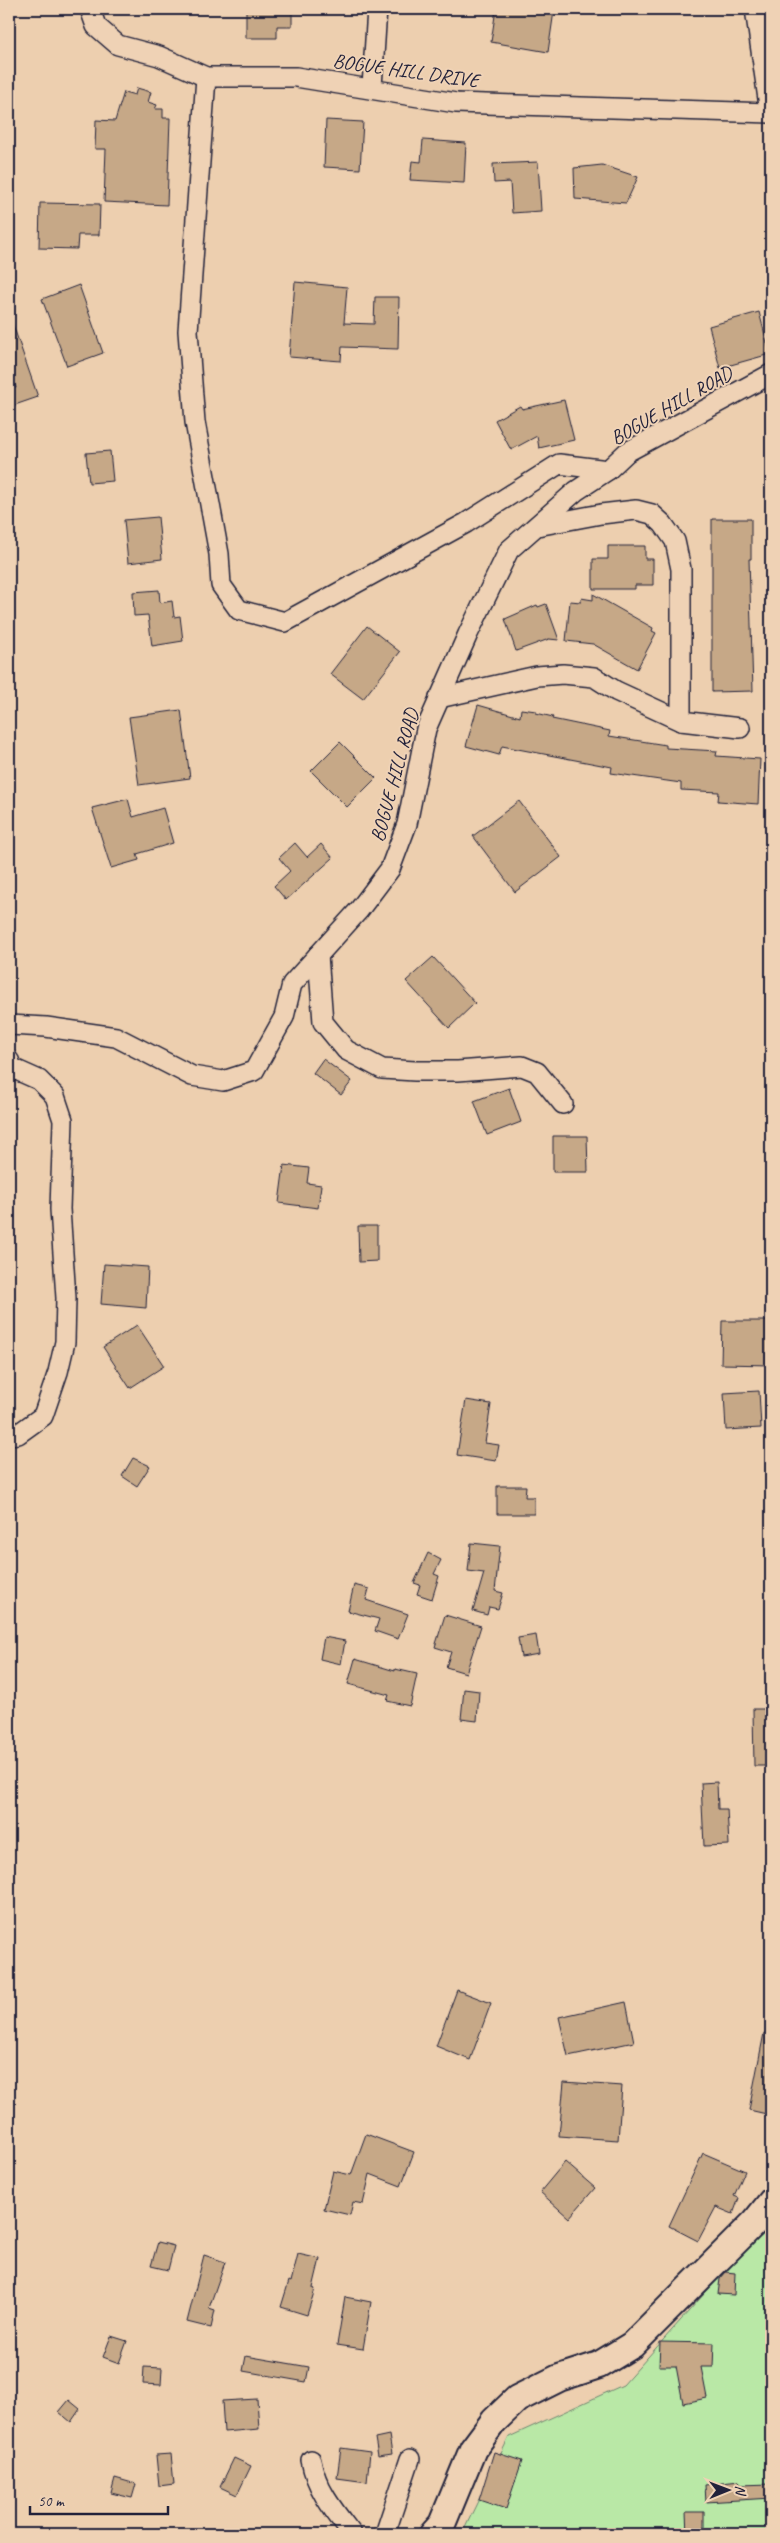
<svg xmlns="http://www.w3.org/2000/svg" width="780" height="2543" font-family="Caveat,sans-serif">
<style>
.green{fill:#b9e8a6;stroke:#6e8570}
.building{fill:#c6a887;stroke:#22223b}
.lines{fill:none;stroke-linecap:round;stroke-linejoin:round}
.street-casing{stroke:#22223b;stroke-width:22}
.secondary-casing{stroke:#22223b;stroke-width:30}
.street{stroke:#efd2b5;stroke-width:19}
.secondary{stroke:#efd2b5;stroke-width:26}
.labels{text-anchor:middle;stroke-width:4;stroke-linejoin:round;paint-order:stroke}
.street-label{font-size:20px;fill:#22223b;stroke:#efd2b5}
</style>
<rect width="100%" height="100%" fill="#edcfaf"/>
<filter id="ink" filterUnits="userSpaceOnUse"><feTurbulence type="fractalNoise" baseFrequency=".02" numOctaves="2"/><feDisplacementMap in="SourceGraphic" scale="10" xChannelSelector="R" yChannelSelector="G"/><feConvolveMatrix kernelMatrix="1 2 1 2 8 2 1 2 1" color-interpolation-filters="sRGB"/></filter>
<g filter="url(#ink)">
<path class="green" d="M771,2219V2534H462L509,2437L623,2385Z"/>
<g class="building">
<path d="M246,9H292V26H277V38H246Z"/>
<path d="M496,9H537L554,11L548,52L491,42Z"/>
<path d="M137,88L151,92L148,102L157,105L155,109H163V118H170L167,205L104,202L106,149H95L96,120L115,121L124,92L135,95Z"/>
<path d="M326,120L363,122L360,169L324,167Z"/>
<path d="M423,140L466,143L464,183L410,180L412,161L421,162Z"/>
<path d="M538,162L541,211L512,213L510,182L494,183L493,164Z"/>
<path d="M602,165L638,177L626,203L575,199L574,168Z"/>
<path d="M40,203L100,204L99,235H78L77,249L39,248Z"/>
<path d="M295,282L347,287L344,323L374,324L375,297H399L398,349L342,347L341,361L289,357Z"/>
<path d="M79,285L103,353L67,366L42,299Z"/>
<path d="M759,312L770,354L720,368L709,326Z"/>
<path d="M12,322L38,397L9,407V389L16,388L9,365V323Z"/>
<path d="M564,400L574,440L539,448L537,436L511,450L495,420L520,406L522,409Z"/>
<path d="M110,451L113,481L89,483L86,453Z"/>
<path d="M158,517L162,559L128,563L124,520Z"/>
<path d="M712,519H751V559H749L753,691L712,692Z"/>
<path d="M608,546H645V559H653V585H635V589H593V559H608Z"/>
<path d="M159,590L160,603L172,601L174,617L180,616L183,641L152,646L148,615L134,616L133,592Z"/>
<path d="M593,594L653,628L652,631L656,633L637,669L593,644L566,641L570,601L581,602V598L593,600Z"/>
<path d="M546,604L559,640L549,639L516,651L505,619L537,605L538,607Z"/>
<path d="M367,626L400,652L363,699L330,674Z"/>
<path d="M478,705L520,717L521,709L536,711V713L553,717L552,719L610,731L609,736L666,745V748L717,751L716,756L760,759L758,804L718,801L719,792L681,790V783L611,773L612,767L502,746L499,755L466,746Z"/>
<path d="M181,710L190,778L139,785L129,717Z"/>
<path d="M340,742L376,778L347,807L311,771Z"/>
<path d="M128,799L133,817L163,808L173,843L137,854L139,860L111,868L92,808Z"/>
<path d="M519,801L561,857L515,892L473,836Z"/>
<path d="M295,843L307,857L321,844L333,858L286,900L274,886L290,871L279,858Z"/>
<path d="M433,957L475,1003L449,1028L406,981Z"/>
<path d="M323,1059L352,1081L341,1095L313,1073Z"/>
<path d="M509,1088L521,1122L487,1135L474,1101Z"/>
<path d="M553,1136H587L588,1172H553Z"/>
<path d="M284,1165L309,1168L307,1183L321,1185L318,1208L279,1203Z"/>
<path d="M358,1226H377V1261L359,1262Z"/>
<path d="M104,1264L148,1267L146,1308L101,1304Z"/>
<path d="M722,1321H771V1365L721,1364Z"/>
<path d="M137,1325L164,1366L130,1388L103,1347Z"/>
<path d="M759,1391L761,1428L726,1430L724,1393Z"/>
<path d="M466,1400L491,1404L485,1443L499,1445L496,1461L457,1455Z"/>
<path d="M133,1458L150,1466L137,1486L122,1476Z"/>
<path d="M497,1486H526L525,1497H534V1514H497Z"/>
<path d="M471,1543L500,1546L495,1591L503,1593L498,1609L489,1607L487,1615L473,1611L484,1573L468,1571Z"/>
<path d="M428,1553L441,1560L434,1574L439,1576L432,1599L417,1594L420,1585L414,1583Z"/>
<path d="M354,1585L369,1589L366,1600L408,1614L398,1639L375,1631L379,1619L348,1611Z"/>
<path d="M445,1615L481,1626L466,1673L446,1667L451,1652L435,1647Z"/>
<path d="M536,1635L539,1654L521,1657L518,1638Z"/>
<path d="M324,1637L345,1641L341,1664L320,1659Z"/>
<path d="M355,1659L395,1671V1669L417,1674L410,1706L387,1701L389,1695L348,1684Z"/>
<path d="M464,1689L479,1691L477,1721L461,1719Z"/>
<path d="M753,1709H771V1766H754Z"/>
<path d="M717,1782L718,1809H727L729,1845L704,1846L701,1783Z"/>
<path d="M457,1990L491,2003L470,2060L436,2046Z"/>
<path d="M626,2002L634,2042L568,2056L559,2017Z"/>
<path d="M764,2033L771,2034V2115L749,2110Z"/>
<path d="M564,2082L622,2086L618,2140L559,2136Z"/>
<path d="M366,2134L414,2152L401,2186L370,2174L363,2204L353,2202L350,2215L324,2209L333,2171L351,2175Z"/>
<path d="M703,2153L745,2171L734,2196L739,2198L733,2214L716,2207L698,2241L669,2226Z"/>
<path d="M565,2162L595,2188L569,2218L540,2192Z"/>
<path d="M158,2242L174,2246L168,2270L151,2266Z"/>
<path d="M298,2254L320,2259L313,2288L315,2289L307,2315L281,2307L289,2281L291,2282Z"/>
<path d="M204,2255L225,2262L209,2308L215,2310L211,2328L187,2322Z"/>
<path d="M726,2272L735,2273L734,2295L718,2294L720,2279Z"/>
<path d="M345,2297L371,2302L363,2349L337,2345Z"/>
<path d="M111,2336L127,2341L119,2363L103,2357Z"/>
<path d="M660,2342L714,2343L713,2367H701L707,2398L683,2403L676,2366H659Z"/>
<path d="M246,2356L309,2367L306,2382L243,2371Z"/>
<path d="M144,2367L162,2368L161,2385L143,2384Z"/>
<path d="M257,2399L259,2429L224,2432L222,2401Z"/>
<path d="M69,2400L80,2409L71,2422L59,2412Z"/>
<path d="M389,2435L392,2454L378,2456L375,2438Z"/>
<path d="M341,2448L370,2452L367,2482L337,2478Z"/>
<path d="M494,2452L522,2461L506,2509L479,2500Z"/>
<path d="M171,2454L174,2484L159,2486L156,2455Z"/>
<path d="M234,2458L251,2466L237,2495L220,2487Z"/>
<path d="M115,2478L136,2484L132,2498L111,2493Z"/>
<path d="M739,2481L740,2485L771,2484V2498L706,2502L705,2485Z"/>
<path d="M686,2512H704V2534H687Z"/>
</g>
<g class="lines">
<g class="street-casing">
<g id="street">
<path d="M90,9L96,26L118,45L159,56L206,77H296L456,103L771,113"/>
<path d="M755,9L770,113"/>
<path d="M206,77L188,331L195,422L219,554L221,585L239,610L285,622L466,523L559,464L608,470"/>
<path d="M372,87L377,9"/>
<path d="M537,526L601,514L636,510L652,514L663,524L675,541L681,569V721"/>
<path d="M439,698L537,676L563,674L594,677L616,691L681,721L740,728"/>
<path d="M318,955L323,1022L346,1050L382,1069L415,1071H458L522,1066L537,1072L563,1104"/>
<path d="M9,1025L46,1027L116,1037L192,1076L223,1081L254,1071L284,1017L292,984L359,910L390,869L407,824L426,729L468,634L509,550L576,491L608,470L627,452L771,374"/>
<path d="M9,1060L12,1068L39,1080L55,1096L63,1120L60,1209L66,1298L65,1342L58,1372L43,1416L18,1434L9,1435"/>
<path d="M311,2460C316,2489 334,2511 352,2534"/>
<path d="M385,2534L410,2459"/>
</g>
</g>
<g class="secondary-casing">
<path id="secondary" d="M433,2534L442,2524L473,2449L494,2421L517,2399L559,2378L599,2365L632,2345L755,2222L771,2202"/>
</g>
<use href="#street" class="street"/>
<use href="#secondary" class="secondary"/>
</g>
</g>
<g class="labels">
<g class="street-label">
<text transform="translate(406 70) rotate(8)" y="7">BOGUE HILL DRIVE</text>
<text transform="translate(671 405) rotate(-30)" y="7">BOGUE HILL ROAD</text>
<text transform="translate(394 775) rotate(-75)" y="7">BOGUE HILL ROAD</text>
</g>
</g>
<rect width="780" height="2543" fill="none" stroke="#efd2b5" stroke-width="30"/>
<rect x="15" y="15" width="750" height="2513" fill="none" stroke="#22223b" stroke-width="2" filter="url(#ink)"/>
<g transform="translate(728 2490) rotate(89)" stroke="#efd2b5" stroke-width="4" paint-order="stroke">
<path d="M0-4L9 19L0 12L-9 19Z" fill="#22223b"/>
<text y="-8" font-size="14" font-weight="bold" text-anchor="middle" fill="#22223b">N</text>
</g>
<path d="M30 2506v8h138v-8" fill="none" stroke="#22223b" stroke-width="2.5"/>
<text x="38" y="2506" font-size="15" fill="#22223b" stroke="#efd2b5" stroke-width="4" paint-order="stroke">50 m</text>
</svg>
